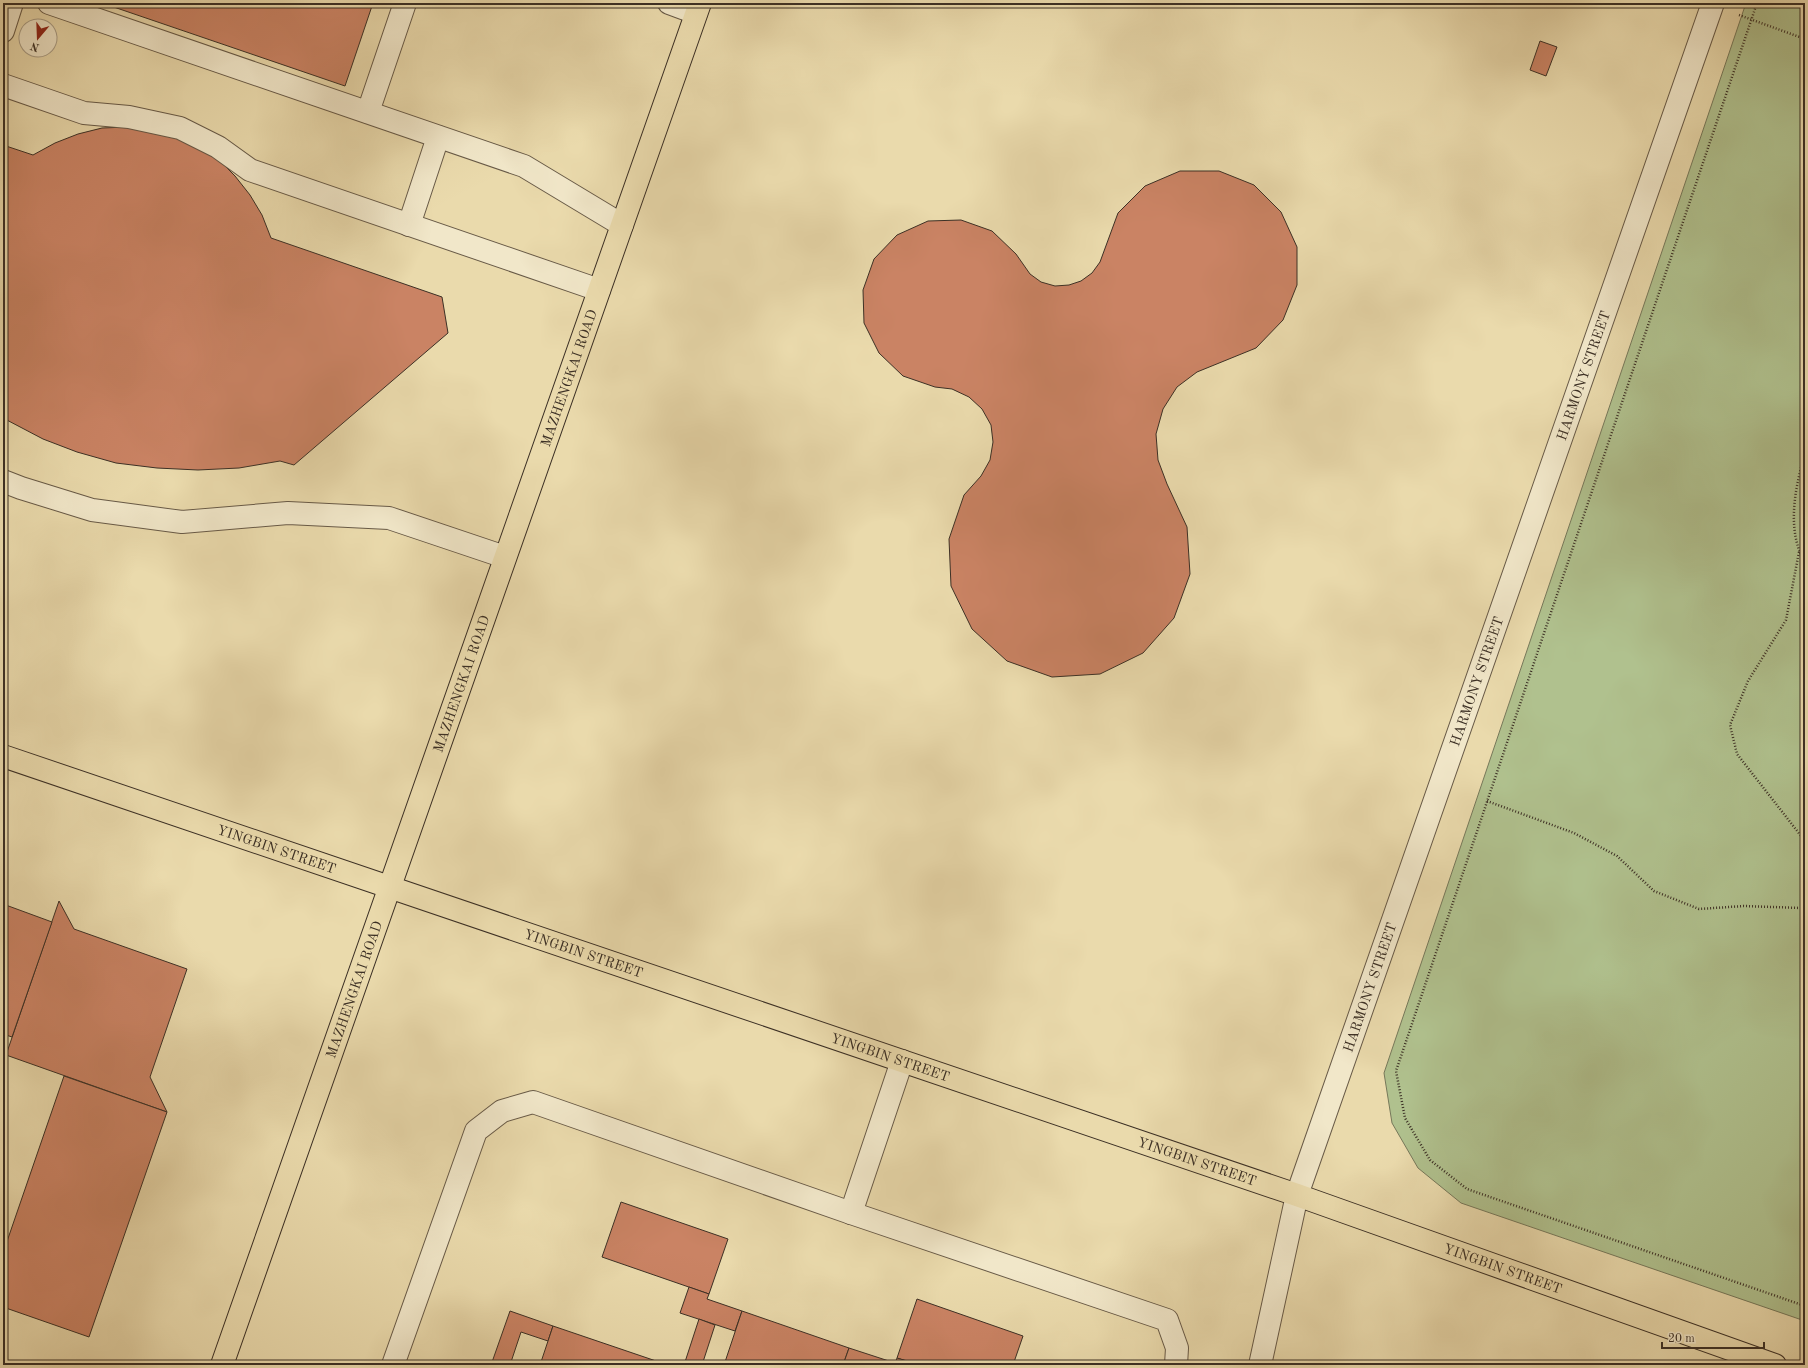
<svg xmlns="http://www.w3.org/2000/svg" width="1808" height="1368" font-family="'Old Standard TT',serif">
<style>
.green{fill:#b0c18e;stroke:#76785a}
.building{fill:#ca8364;stroke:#3c3025}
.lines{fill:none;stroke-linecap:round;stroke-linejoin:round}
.minor-casing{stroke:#685a47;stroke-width:24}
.major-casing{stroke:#3c3025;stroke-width:24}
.path{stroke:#3c3025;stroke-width:2.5;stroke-dasharray:1 2;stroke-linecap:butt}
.minor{stroke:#f1e7c9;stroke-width:22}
.major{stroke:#eadaac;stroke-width:22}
.labels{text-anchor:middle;stroke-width:3.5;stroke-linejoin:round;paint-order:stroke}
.street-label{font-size:14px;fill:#3c3025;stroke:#f1e7c9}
</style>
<rect width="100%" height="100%" fill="#eadaac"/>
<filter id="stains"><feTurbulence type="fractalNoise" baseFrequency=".005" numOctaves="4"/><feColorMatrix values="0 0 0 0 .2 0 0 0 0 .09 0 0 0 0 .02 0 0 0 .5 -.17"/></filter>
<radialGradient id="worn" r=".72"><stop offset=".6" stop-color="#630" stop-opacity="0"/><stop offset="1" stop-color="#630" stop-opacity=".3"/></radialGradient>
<path class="green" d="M1746,3H1805V1321L1461,1203L1418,1168L1392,1123L1384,1073Z"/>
<g class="building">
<path d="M102,3H373L345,86Z"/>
<path d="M1540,41L1557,47L1546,76L1530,70Z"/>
<path d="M127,127L176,137L197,147L218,159L235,176L250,195L262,215L271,238L442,297L448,333L294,465L280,461L239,468L198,470L157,468L116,463L77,452L43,439L3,418V145L33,155L55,143L78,134L102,128Z"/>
<path d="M1180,171H1219L1254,185L1281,212L1297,247V285L1283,320L1256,348L1197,372L1177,387L1163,409L1156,434L1158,460L1167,484L1187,527L1190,574L1174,618L1143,653L1100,674L1052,677L1007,661L972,629L951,586L949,539L964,495L981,476L990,460L993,442L991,425L982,409L969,397L952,389L935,387L903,376L879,353L864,323L863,290L874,259L897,235L928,221L961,220L992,231L1016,254L1030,274L1041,282L1055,286L1069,285L1081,281L1092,273L1100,262L1118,213L1145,186Z"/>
<path d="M59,901L74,929L187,969L150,1077L167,1112L6,1055Z"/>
<path d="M3,904L52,922L12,1037L3,1034Z"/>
<path d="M64,1076L167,1112L89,1337L3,1307V1253Z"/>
<path d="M621,1202L728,1239L709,1294L602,1257Z"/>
<path d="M689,1287L709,1294L707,1299L742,1311L735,1331L680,1313Z"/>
<path d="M917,1299L1023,1336L1013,1365H918L897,1358Z"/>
<path d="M510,1311L553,1326L548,1341L521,1332L510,1365H491Z"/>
<path d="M742,1311L849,1348L843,1365H724Z"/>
<path d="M699,1319L715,1325L702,1365H684Z"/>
<path d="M553,1326L659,1362L658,1365H540Z"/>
<path d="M849,1348L895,1363L897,1358L911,1362L910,1365H843Z"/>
<path d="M659,1362L668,1365H658Z"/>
</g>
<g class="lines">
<g class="minor-casing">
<g id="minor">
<path d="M49,3L524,166L622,225"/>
<path d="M669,3L696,13"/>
<path d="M3,31L12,3"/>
<path d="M3,85L84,113L129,117L180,128L218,147L250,170L599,290"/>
<path d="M368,112L405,3"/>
<path d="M409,225L438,137"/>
<path d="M3,481L21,488L92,510L182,522L288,513L389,518L505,557"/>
<path d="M851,1213L902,1061"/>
<path d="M393,1365L476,1131L502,1111L533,1102L851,1213L1167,1320L1177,1348L1176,1365"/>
<path id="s1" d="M1260,1365L1297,1195L1713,3"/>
</g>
</g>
<g class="major-casing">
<g id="major">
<path id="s2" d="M3,756L1297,1195L1775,1365"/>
<path id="s3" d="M222,1365L700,3"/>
</g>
</g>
<g class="path">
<path d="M1757,3L1396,1071L1405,1118L1430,1160L1467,1189L1805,1306"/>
<path d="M1739,15L1805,39"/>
<path d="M1805,453C1795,488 1786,530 1805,563"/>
<path d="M1799,552L1786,620L1748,681L1730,725L1737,754L1805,841"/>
<path d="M1487,801L1574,833L1617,856L1654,891L1699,909L1744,906L1801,908L1805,911"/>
</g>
<use href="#minor" class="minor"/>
<use href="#major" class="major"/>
</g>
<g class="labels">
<g class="street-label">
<text dy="5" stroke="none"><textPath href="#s1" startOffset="1042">HARMONY STREET</textPath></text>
<text dy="5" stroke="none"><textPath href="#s3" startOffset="1046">MAZHENGKAI ROAD</textPath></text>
<text dy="5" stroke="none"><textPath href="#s1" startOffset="718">HARMONY STREET</textPath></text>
<text dy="5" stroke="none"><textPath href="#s3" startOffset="722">MAZHENGKAI ROAD</textPath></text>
<text dy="5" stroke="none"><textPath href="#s2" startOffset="289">YINGBIN STREET</textPath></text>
<text dy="5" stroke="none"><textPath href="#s2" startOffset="613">YINGBIN STREET</textPath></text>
<text dy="5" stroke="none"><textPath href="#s1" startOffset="394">HARMONY STREET</textPath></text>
<text dy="5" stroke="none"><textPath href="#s3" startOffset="398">MAZHENGKAI ROAD</textPath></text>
<text dy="5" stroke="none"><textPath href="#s2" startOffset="937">YINGBIN STREET</textPath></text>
<text dy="5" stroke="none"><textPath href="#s2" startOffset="1261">YINGBIN STREET</textPath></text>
<text dy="5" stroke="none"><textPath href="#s2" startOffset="1585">YINGBIN STREET</textPath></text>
</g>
</g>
<rect width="1808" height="1368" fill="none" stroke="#eadaac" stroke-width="16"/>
<rect x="4" y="4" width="1800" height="1360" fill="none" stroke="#3c3025" stroke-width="2"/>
<rect x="8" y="8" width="1792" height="1352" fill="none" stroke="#3c3025"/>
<g transform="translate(38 38) rotate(199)"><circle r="19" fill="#f1e7c9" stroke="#a99e87"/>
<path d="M0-3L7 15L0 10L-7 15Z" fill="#8f2418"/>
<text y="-6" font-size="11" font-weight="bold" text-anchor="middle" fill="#3c3025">N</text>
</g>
<path d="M1662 1342v6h102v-6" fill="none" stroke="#3c3025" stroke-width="2"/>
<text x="1668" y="1342" font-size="12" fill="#3c3025" stroke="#f1e7c9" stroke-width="3" paint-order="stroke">20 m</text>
<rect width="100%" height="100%" filter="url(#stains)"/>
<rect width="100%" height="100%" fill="url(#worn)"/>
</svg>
